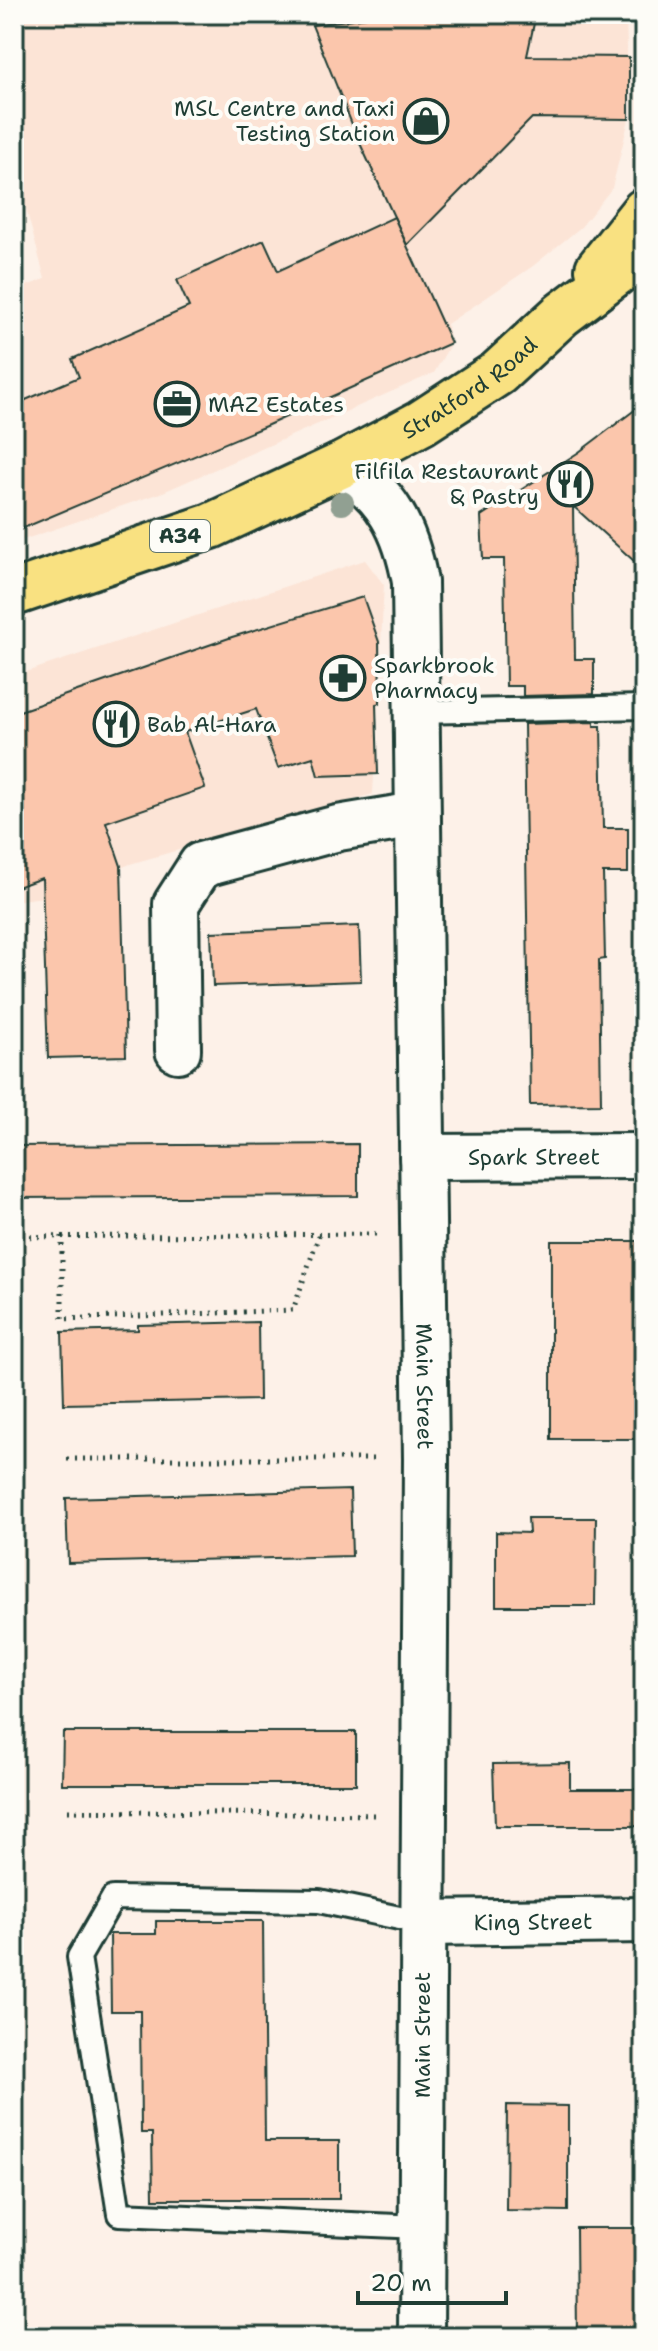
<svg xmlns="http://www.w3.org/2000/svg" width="658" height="2351" font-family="'Shantell Sans',sans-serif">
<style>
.built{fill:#fce4d6}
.building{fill:#fbc6ac;stroke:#1f3d34;stroke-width:2}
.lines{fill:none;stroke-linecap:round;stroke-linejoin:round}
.lane-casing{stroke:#1f3d34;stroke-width:28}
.street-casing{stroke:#1f3d34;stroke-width:50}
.highway-casing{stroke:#1f3d34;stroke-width:50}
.path{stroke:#1f3d34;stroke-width:5;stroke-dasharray:2 6;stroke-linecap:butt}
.lane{stroke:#fdfcf7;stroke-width:22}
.street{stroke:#fdfcf7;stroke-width:44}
.highway{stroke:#f9e181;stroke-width:44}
.tree{fill:#91a092}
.labels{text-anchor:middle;stroke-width:8;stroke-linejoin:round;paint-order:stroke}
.shield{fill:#fdfcf7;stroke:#62766e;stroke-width:2}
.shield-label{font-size:20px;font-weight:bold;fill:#1f3d34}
.poi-label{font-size:22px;fill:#1f3d34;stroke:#fdfcf7;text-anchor:start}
.street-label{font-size:22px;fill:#1f3d34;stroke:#fdfcf7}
</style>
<rect width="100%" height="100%" fill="#fdf1e8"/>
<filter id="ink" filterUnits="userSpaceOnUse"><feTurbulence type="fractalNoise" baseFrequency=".0125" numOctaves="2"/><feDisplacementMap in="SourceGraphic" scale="16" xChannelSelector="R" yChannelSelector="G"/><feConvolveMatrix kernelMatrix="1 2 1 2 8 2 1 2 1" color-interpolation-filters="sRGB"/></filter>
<g filter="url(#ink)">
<g class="built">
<path d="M14,14H626L629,119L612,188L581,227L533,266L447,324L451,343L434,373L163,492L14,543V291L45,279L14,164Z"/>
<path d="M365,560L384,585L373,794L130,864L58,895L14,901V676Z"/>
</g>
<g class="building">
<path d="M388,14H536L527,56L629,57V119L532,118L407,245L358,139L312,25Z"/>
<path d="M394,217L451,343L268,425L14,532V405L79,377L72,359L189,307L177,280L264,240L278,271Z"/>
<path d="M644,403V570L573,506L575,659H594V694L523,696V686H506L504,559H483L481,516L579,452Z"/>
<path d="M363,597L379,642L380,703L376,704L378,774L318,776L313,757L278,768L256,709L185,732L205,788L106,822L121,866L126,1056L48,1058L42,878L14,888V713L232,637Z"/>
<path d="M594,722V726H601L603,828H628V873H603L605,959L599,960L601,1104L530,1105L524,724Z"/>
<path d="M359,926L361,981L213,986L211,932Z"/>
<path d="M358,1144V1196L14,1198V1146Z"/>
<rect x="551" y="1241" width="93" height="198"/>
<path d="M258,1322L259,1400L64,1404L62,1332L138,1330V1325Z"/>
<path d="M350,1490L352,1556L68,1563L66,1498Z"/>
<path d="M528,1518H596L595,1606H496V1532L529,1533Z"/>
<path d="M63,1732H356V1784H62Z"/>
<path d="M570,1763V1789H644V1826H495L493,1764Z"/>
<path d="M156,1921H263L265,2141H339V2199H153L152,2133H141L140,2011H111L110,1934H156Z"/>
<path d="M507,2105L568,2106V2211L506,2210Z"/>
<path d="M576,2228H644V2337H577Z"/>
</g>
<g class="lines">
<g class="lane-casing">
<g id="lane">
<path d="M416,712L644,707"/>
<path d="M421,2227L119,2214L79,1957L113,1898L319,1901L423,1923"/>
</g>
</g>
<g class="street-casing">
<g id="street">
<path id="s1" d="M340,466C387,491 406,531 415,582L426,1459L421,2337"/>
<path d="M178,1050L176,904L201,865L338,828L416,815"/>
<path id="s2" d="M422,1157L644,1156"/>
<path id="s3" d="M423,1923L644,1920"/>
</g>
</g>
<g class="highway-casing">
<g id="highway">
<path d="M598,269L644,211"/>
<path id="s4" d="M14,593L211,526L340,466L421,423L498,373L561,315L644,252"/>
</g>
</g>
<g class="path">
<path d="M62,1236V1319L293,1310L319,1235"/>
<path d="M14,1237L377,1234"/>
<path d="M67,1459H378"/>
<path d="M68,1811L379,1815"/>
</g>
<use href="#lane" class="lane"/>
<use href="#street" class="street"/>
<use href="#highway" class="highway"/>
</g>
<circle class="tree" cx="342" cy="503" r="12"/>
</g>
<defs>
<g id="shop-ring" transform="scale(2.3)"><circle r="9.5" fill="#fdfcf7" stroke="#1f3d34" stroke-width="1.5"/><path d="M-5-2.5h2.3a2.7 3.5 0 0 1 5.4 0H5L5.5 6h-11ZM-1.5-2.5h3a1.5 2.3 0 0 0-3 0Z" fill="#1f3d34"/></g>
<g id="office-ring" transform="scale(2.3)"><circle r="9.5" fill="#fdfcf7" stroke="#1f3d34" stroke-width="1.5"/><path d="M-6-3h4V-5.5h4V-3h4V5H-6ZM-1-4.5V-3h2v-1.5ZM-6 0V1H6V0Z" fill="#1f3d34"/></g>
<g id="restaurant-ring" transform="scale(2.3)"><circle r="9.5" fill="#fdfcf7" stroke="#1f3d34" stroke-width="1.5"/><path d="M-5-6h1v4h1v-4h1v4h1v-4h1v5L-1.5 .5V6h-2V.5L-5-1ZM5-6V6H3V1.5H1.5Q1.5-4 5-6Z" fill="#1f3d34"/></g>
<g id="pharmacy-ring" transform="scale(2.3)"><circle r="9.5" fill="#fdfcf7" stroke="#1f3d34" stroke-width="1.5"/><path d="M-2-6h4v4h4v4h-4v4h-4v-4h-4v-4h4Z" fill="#1f3d34"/></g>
</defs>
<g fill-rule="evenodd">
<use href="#shop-ring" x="426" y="121"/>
<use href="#office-ring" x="177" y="404"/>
<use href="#restaurant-ring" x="570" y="484"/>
<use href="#pharmacy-ring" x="343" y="678"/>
<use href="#restaurant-ring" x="116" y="724"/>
</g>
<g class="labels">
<rect class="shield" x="150" y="520" width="60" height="32" rx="6"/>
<g class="shield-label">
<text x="180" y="543">A34</text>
</g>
<g class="poi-label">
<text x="395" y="116" text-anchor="end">MSL Centre and Taxi<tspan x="395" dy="25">Testing Station</tspan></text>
<text x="208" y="412">MAZ Estates</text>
<text x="539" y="479" text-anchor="end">Filfila Restaurant<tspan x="539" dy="25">&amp; Pastry</tspan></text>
<text x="374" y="673">Sparkbrook<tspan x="374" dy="25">Pharmacy</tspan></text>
<text x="147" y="732">Bab Al-Hara</text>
</g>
<g class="street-label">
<text dy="8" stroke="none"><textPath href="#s4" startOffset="502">Stratford Road</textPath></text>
<text dy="8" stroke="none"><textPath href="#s2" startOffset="112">Spark Street</textPath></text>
<text dy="8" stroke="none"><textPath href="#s1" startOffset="948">Main Street</textPath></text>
<text dy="8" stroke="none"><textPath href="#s3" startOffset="110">King Street</textPath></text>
<text transform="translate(422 2035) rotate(-90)" y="8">Main Street</text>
</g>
</g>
<rect width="658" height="2351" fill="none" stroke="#fdfcf7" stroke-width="48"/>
<rect x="24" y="24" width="610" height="2303" fill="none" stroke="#1f3d34" stroke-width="3" filter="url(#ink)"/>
<path d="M358 2291v12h148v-12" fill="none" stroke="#1f3d34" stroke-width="4"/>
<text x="370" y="2291" font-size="24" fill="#1f3d34" stroke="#fdfcf7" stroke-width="6" paint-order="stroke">20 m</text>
</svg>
